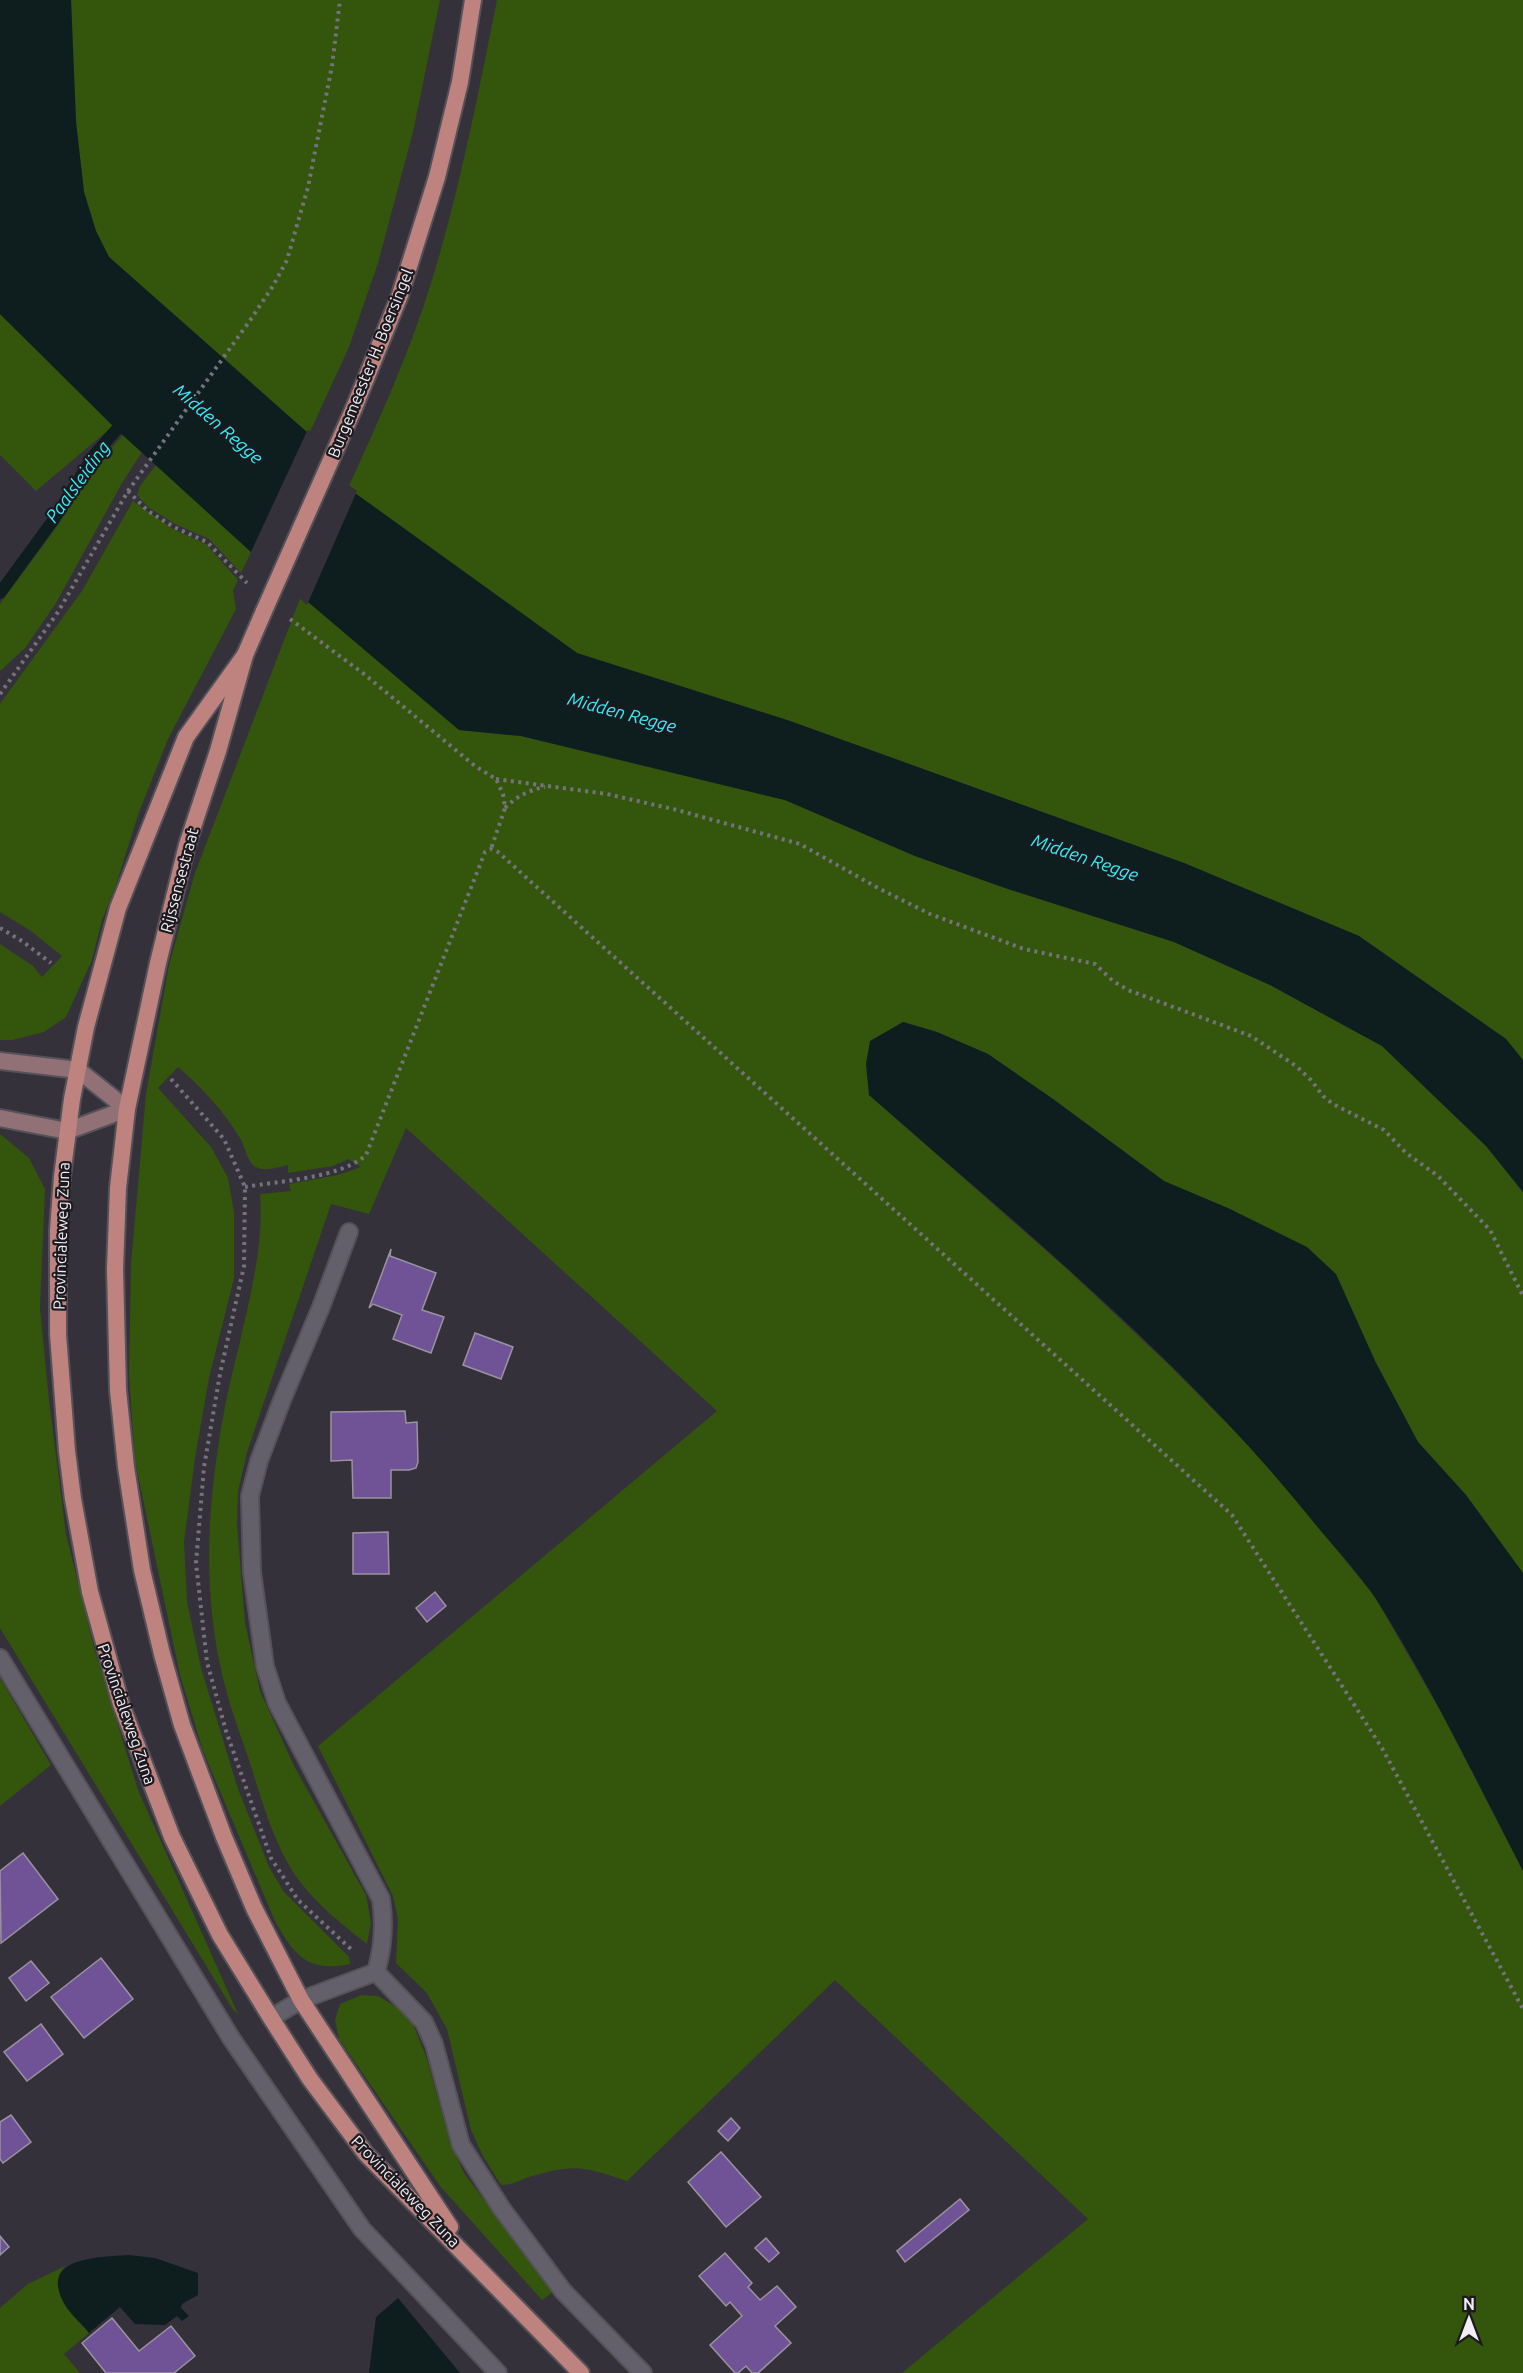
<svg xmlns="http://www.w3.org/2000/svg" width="1523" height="2373" font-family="Ubuntu,sans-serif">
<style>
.green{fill:#34550c}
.water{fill:#0e1e1f}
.pier{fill:#35313b}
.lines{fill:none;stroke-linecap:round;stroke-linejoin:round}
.stream{stroke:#0e1e1f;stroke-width:12}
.building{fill:#705397;stroke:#98939f;stroke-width:1.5}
.minor-casing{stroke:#545159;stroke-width:20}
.secondary-casing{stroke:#545159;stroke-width:20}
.primary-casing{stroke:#545159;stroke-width:20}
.path{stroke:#75727b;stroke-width:4;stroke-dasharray:3 4.5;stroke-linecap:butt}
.minor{stroke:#64606b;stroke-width:16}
.secondary{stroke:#917175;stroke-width:16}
.primary{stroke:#bf837f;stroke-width:16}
.primary-bridge-casing{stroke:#545159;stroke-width:20;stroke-linecap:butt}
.primary-bridge{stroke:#bf837f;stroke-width:16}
.labels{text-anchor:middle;stroke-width:4.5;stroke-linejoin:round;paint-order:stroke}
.street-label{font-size:16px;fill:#f1eff5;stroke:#1c1a1f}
.water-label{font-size:18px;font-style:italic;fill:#35eef8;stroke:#1c1a1f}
</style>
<rect width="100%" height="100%" fill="#35313b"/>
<g class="green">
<path d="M71,0H440L413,132L378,263L349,347L309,434L109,257L96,231L84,192L76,122Z"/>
<path d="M497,0H1523V1060L1506,1039L1359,936L1184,863L790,721L577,653L348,488C379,420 410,352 432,280C460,189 478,94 497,0Z"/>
<path d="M0,314L113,426L36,491L0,455Z"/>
<path d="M123,435L142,452L122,483L56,603L25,648L0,671V604L58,525L95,467Z"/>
<path d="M156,465L251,552L241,573L209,539L175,524L148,507L137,495L140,486Z"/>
<path d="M133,501L173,529L206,544L238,580L233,591L236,609L168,739L138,815L116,885L102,920L92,960L66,1017L44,1032L12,1040H0V944L33,966L42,977L62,956L31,931L0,912V704L82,591Z"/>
<path d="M301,596L459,730L521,736L785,800L915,856L1005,888L1174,942L1270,985L1382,1046L1486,1146L1523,1192V1573L1466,1495L1418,1442L1376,1363L1230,1209L1164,1181L1053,1099L988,1054L937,1032L903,1022L869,1095L1068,1270L1171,1367L1267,1464L1375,1597L1442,1714L1523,1871V2373H902L1088,2219L835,1980L627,2181C588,2168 577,2163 536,2175C523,2178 515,2185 501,2185L483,2156L471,2130L447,2029L427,1993L396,1963L398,1919L393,1896L318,1746L717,1411L406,1128L369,1214L331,1204L247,1452L238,1492L237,1524L245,1623L260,1691L294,1766L366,1895L371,1923L367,1944C340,1923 315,1903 295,1875C274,1843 262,1802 251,1766C241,1736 229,1705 222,1674C206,1604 206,1533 216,1462C221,1423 229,1384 239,1346C250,1296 264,1246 260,1194L291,1191L289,1184L338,1175L361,1167L349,1159L333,1166L288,1173V1165C279,1167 265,1172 256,1167C247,1162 245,1146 240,1138C224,1112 201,1086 178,1067L158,1088L211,1147L228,1178L234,1212V1278L209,1378L195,1458L184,1542L187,1602L201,1668L238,1789L269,1867L284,1892L349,1957L350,1964C308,1973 294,1955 275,1921L203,1751L180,1675L135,1461L129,1376L131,1264L146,1094L169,965L195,873Z"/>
<path d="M0,1134L29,1158L45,1189L40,1308L49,1401L66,1534L95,1651L138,1790L238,2014L232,2008L0,1628Z"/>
<path d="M0,1678L51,1765L0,1806Z"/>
<path d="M361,1995L378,1996L397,2007L411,2019L427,2059L450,2142L464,2173L553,2292L542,2300L440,2186L339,2039L335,2020L340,2004Z"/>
<path d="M65,2266L59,2275L66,2306L89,2333L64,2354L80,2373H0V2308L28,2284Z"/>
</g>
<g class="water">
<path d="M0,0H71L76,122L84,192L96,231L109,257L309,434L348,488L577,653L790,721L1184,863L1359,936L1506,1039L1523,1060V1192L1486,1146L1382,1046L1270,985L1174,942L1005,888L915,856L785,800L521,736L459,730L301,596L251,552L116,429L0,314Z"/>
<path d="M903,1022L937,1032L988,1054L1053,1099L1164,1181L1230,1209L1307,1247L1336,1274L1376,1363L1418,1442L1466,1495L1523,1573V1871C1476,1780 1431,1686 1376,1599C1357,1571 1332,1545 1311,1519C1183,1360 1022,1229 869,1095L866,1064L870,1041Z"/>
<path d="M129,2255L155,2258L198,2273V2295L182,2304L181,2308L189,2316L182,2321L177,2316L165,2325L135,2324L120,2307L89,2333C82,2324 71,2315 65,2305C37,2257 98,2257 129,2255Z"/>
<path d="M398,2298L460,2373H369L376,2317Z"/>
</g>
<path class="pier" d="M308,429L350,486L357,491L307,605L250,554Z"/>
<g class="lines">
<path class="stream" d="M0,593L54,519L95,454L126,419"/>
</g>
<g class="building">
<path d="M391,1249L390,1256L436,1273L422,1310L444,1317L431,1353L393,1339L402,1315L373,1304L369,1308Z"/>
<path d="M475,1333L513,1347L501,1379L463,1365Z"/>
<path d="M405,1411L406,1423L417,1422L418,1462L416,1468L409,1470H391V1498H353L352,1460L331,1461V1412Z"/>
<path d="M388,1532L389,1574H353V1533Z"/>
<path d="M435,1592L446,1606L427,1622L416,1608Z"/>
<path d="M23,1853L58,1899L1,1943L0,1871Z"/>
<path d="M101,1958L133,1999L84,2038L51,1997Z"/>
<path d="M31,1961L49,1983L26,2001L9,1978Z"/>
<path d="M41,2024L63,2054L27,2081L4,2052Z"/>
<path d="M11,2115L31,2142L3,2163L0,2159V2122Z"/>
<path d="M731,2118L740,2128L728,2141L718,2131Z"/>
<path d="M721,2152L761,2197L726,2227L688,2182Z"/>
<path d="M960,2199L969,2210L905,2262L897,2251Z"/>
<path d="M0,2236L9,2247L0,2255Z"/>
<path d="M766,2238L779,2253L769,2262L755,2248Z"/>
<path d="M725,2253L752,2283L748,2287L760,2300L777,2286L796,2307L775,2326L791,2343L758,2373H752L746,2366L738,2373H735L710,2345L742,2316L730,2302L726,2306L699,2276Z"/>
<path d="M112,2318L139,2351L171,2326L195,2356L174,2373H106L82,2343Z"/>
</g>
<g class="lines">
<g class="minor-casing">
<g id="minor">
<path d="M349,1232L321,1307L282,1400L259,1461L250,1496L252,1572L265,1666L277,1703L381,1899C385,1925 383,1948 376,1972"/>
<path d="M0,1658L231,2038L362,2229L498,2373"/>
<path d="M376,1972L424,2022L434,2044L461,2145L502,2209L563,2291L643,2373"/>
<path d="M271,2018L301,2000L376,1972"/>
</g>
</g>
<g class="secondary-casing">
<g id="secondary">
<path d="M0,1061L78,1070L127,1109"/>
<path d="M0,1118L67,1131L127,1109"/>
</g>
</g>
<g class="primary-casing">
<g id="primary">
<path d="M354,408L400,295L437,177L460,82L473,0"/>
<path d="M264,611L245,655L218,751L187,845L158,963L127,1109L118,1188L115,1269L118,1390L126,1467L142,1570L162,1654L182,1725L224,1837L254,1908L301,2000L450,2227"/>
<path d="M245,655L186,737L118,908L86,1027L72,1099L62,1177L58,1230V1334L67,1451L73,1499L90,1592L121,1704L172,1837L220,1935L271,2018L310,2079L366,2154L581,2373"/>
</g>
</g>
<g class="path">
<path d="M128,491L148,511L174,527L207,542L247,583"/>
<path d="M290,619L364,674L475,766L496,779L503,794L505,808L491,849"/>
<path d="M0,694L58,612L128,491L251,319L273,286L287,260L308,187L332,66L340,0"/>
<path d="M496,779L607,794L677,810L800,844L878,888L930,914L1024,949L1095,964L1113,981L1128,990L1251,1036L1296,1066L1311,1080L1323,1096L1333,1104L1384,1130L1406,1153L1438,1176L1490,1230L1523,1296"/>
<path d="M505,808C517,796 529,790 545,787"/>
<path d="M0,928L22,941L51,963"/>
<path d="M171,1079L224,1139L245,1187L244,1266L220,1374L204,1467L196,1563L207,1662L226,1731L271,1858L298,1900L353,1951"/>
<path d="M245,1187C279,1181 341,1178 366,1155L485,852L491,849L498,852L1232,1515L1382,1748L1523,2009"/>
</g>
<use href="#minor" class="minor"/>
<use href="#secondary" class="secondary"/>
<use href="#primary" class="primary"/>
<g class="primary-bridge-casing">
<path id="primary-bridge" d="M264,611L354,408"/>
</g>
<use href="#primary-bridge" class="primary-bridge"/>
</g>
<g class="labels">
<g class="street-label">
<text transform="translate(370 363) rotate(-68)" y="6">Burgemeester H. Boersingel</text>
<text transform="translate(179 880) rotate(-75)" y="6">Rijssensestraat</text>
<text transform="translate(61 1236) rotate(-88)" y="6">Provincialeweg Zuna</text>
<text transform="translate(127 1714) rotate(71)" y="6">Provincialeweg Zuna</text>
<text transform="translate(406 2191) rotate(46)" y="6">Provincialeweg Zuna</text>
</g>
<g class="water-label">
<text transform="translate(218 424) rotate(41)" y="6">Midden Regge</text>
<text transform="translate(78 482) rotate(-54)" y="6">Paalsleiding</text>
<text transform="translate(622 713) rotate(15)" y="6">Midden Regge</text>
<text transform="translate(1085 858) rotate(19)" y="6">Midden Regge</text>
</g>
</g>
<g transform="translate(1469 2319)" stroke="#1c1a1f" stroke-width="4.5" paint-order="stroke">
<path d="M0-4.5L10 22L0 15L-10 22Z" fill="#f1eff5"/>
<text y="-9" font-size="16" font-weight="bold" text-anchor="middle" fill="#f1eff5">N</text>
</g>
</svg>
